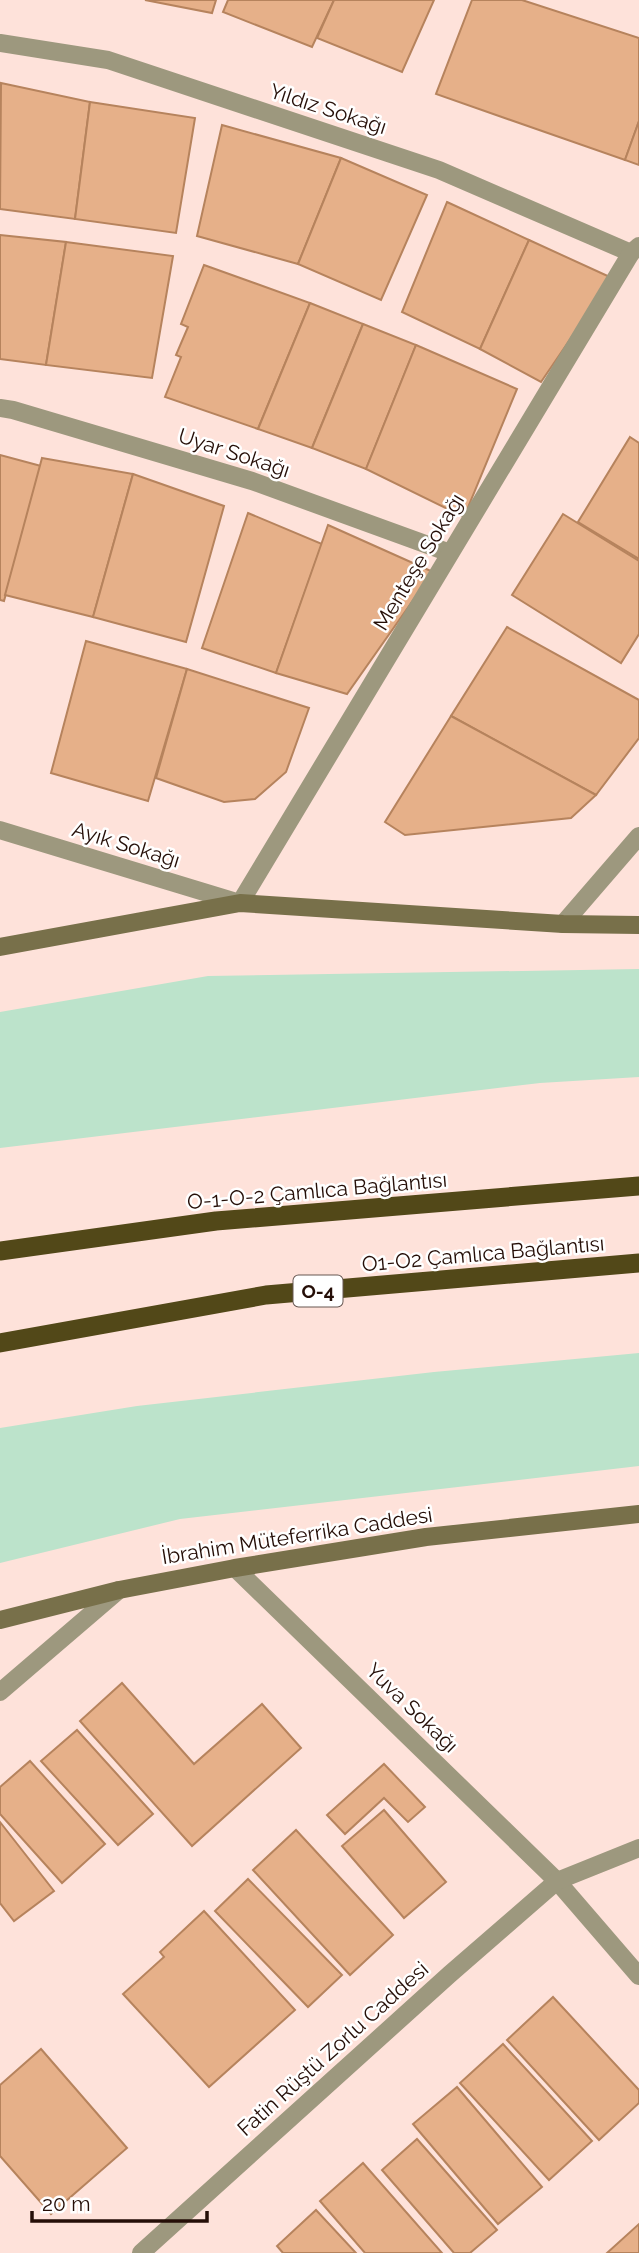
<svg xmlns="http://www.w3.org/2000/svg" width="639" height="2253" font-family="Raleway,sans-serif">
<style>
.green{fill:#bce3cb}
.building{fill:#e6b089;stroke:#b6835d;stroke-width:2}
.lines{fill:none;stroke-linecap:round;stroke-linejoin:round}
.minor{stroke:#9d987e;stroke-width:18}
.tertiary{stroke:#9d987e;stroke-width:18}
.secondary{stroke:#78704a;stroke-width:18}
.trunk{stroke:#524818;stroke-width:19}
.labels{text-anchor:middle;stroke-width:5;stroke-linejoin:round;paint-order:stroke}
.shield{fill:#fff;stroke:#665651;stroke-width:2}
.shield-label{font-size:19px;font-weight:bold;fill:#250e07}
.street-label{font-size:21px;fill:#250e07;stroke:#fff}
</style>
<rect width="100%" height="100%" fill="#fee2da"/>
<g class="green">
<path d="M639,969V1077L540,1083L0,1148V1012L208,976Z"/>
<path d="M639,1353V1466L180,1519L0,1563V1428L137,1406L434,1372Z"/>
</g>
<g class="building">
<path d="M145,0H216L212,13Z"/>
<path d="M228,0H334L312,47L223,12Z"/>
<path d="M334,0H434L402,72L317,38Z"/>
<path d="M472,0H522L639,38V121L625,160L436,94Z"/>
<path d="M1,83L90,102L75,219L0,209Z"/>
<path d="M90,102L195,118L176,233L75,219Z"/>
<path d="M639,121V165L625,160Z"/>
<path d="M222,125L341,158L298,264L197,236Z"/>
<path d="M341,158L427,195L381,300L298,264Z"/>
<path d="M447,202L529,240L480,349L402,312Z"/>
<path d="M0,235L66,242L46,365L0,359Z"/>
<path d="M529,240L612,278L541,382L480,349Z"/>
<path d="M66,242L173,256L152,378L46,365Z"/>
<path d="M204,265L310,303L258,429L165,397L181,357L176,355L188,327L181,324Z"/>
<path d="M310,303L363,324L312,448L258,429Z"/>
<path d="M363,324L416,345L366,469L312,448Z"/>
<path d="M416,345L517,389L464,517L366,469Z"/>
<path d="M630,437L639,443V559L578,522Z"/>
<path d="M0,455L41,466L4,601L0,600Z"/>
<path d="M42,458L133,474L93,617L5,595Z"/>
<path d="M133,474L224,506L186,642L93,617Z"/>
<path d="M248,513L322,544L276,673L202,648Z"/>
<path d="M563,514L639,561V634L621,663L512,595Z"/>
<path d="M328,525L433,572L347,694L276,673Z"/>
<path d="M507,627L639,700V738L596,795L451,716Z"/>
<path d="M86,641L187,669L148,801L51,773Z"/>
<path d="M187,669L309,708L286,772L255,799L224,802L156,778Z"/>
<path d="M451,716L596,795L571,818L405,835L385,822Z"/>
<path d="M122,1683L194,1764L262,1704L301,1748L192,1846L80,1721Z"/>
<path d="M77,1730L153,1814L118,1845L41,1761Z"/>
<path d="M30,1761L105,1844L62,1883L0,1814V1787Z"/>
<path d="M384,1764L425,1807L408,1822L384,1798L345,1834L327,1815Z"/>
<path d="M384,1810L446,1882L404,1918L342,1846Z"/>
<path d="M0,1822L54,1891L14,1921L0,1903Z"/>
<path d="M296,1830L393,1935L350,1975L253,1870Z"/>
<path d="M248,1879L342,1975L308,2007L215,1911Z"/>
<path d="M204,1911L295,2010L209,2087L123,1994L164,1957L160,1952Z"/>
<path d="M553,1997L639,2090V2103L599,2140L507,2040Z"/>
<path d="M503,2044L592,2141L549,2180L460,2083Z"/>
<path d="M41,2049L127,2148L51,2214L0,2156V2085Z"/>
<path d="M457,2087L542,2187L498,2224L413,2124Z"/>
<path d="M417,2139L497,2230L470,2253H454L382,2170Z"/>
<path d="M363,2163L442,2253H365L320,2201Z"/>
<path d="M316,2210L356,2253H283L277,2246Z"/>
<path d="M639,2224V2253H607Z"/>
</g>
<g class="lines">
<g class="minor">
<path d="M0,43L108,60L439,170L631,253"/>
<path d="M0,408L13,410L252,481L450,553"/>
<path d="M0,830L240,903L631,253L639,246"/>
<path d="M563,924L639,836"/>
<path d="M235,1568L557,1881L639,1976"/>
<path d="M141,2253L450,1974L557,1881L639,1848"/>
</g>
<path class="tertiary" d="M0,1692L119,1590"/>
<g class="secondary">
<path d="M0,947L240,903L563,924L639,925"/>
<path d="M0,1620L119,1590L235,1568L426,1537L639,1514"/>
</g>
<g class="trunk">
<path d="M0,1251L216,1221L639,1186"/>
<path d="M0,1343L266,1295L639,1263"/>
</g>
</g>
<g class="labels">
<rect class="shield" x="293.5" y="1275.5" width="49" height="31" rx="5"/>
<g class="shield-label">
<text x="318" y="1298">O-4</text>
</g>
<g class="street-label">
<text transform="translate(328 109) rotate(18)" y="7">Yıldız Sokağı</text>
<text transform="translate(234 453) rotate(18)" y="7">Uyar Sokağı</text>
<text transform="translate(419 562) rotate(-59)" y="7">Menteşe Sokağı</text>
<text transform="translate(126 845) rotate(17)" y="7">Ayık Sokağı</text>
<text transform="translate(317 1191) rotate(-5)" y="7">O-1-O-2 Çamlıca Bağlantısı</text>
<text transform="translate(483 1254) rotate(-5)" y="7">O1-O2 Çamlıca Bağlantısı</text>
<text transform="translate(297 1536) rotate(-9)" y="7">İbrahim Müteferrika Caddesi</text>
<text transform="translate(412 1708) rotate(44)" y="7">Yuva Sokağı</text>
<text transform="translate(333 2049) rotate(-42)" y="7">Fatin Rüştü Zorlu Caddesi</text>
</g>
</g>
<path d="M32 2211v10h175v-10" fill="none" stroke="#250e07" stroke-width="3.5"/>
<text x="42" y="2211" font-size="21" fill="#250e07" stroke="#ffffff" stroke-width="5" paint-order="stroke">20 m</text>
</svg>
